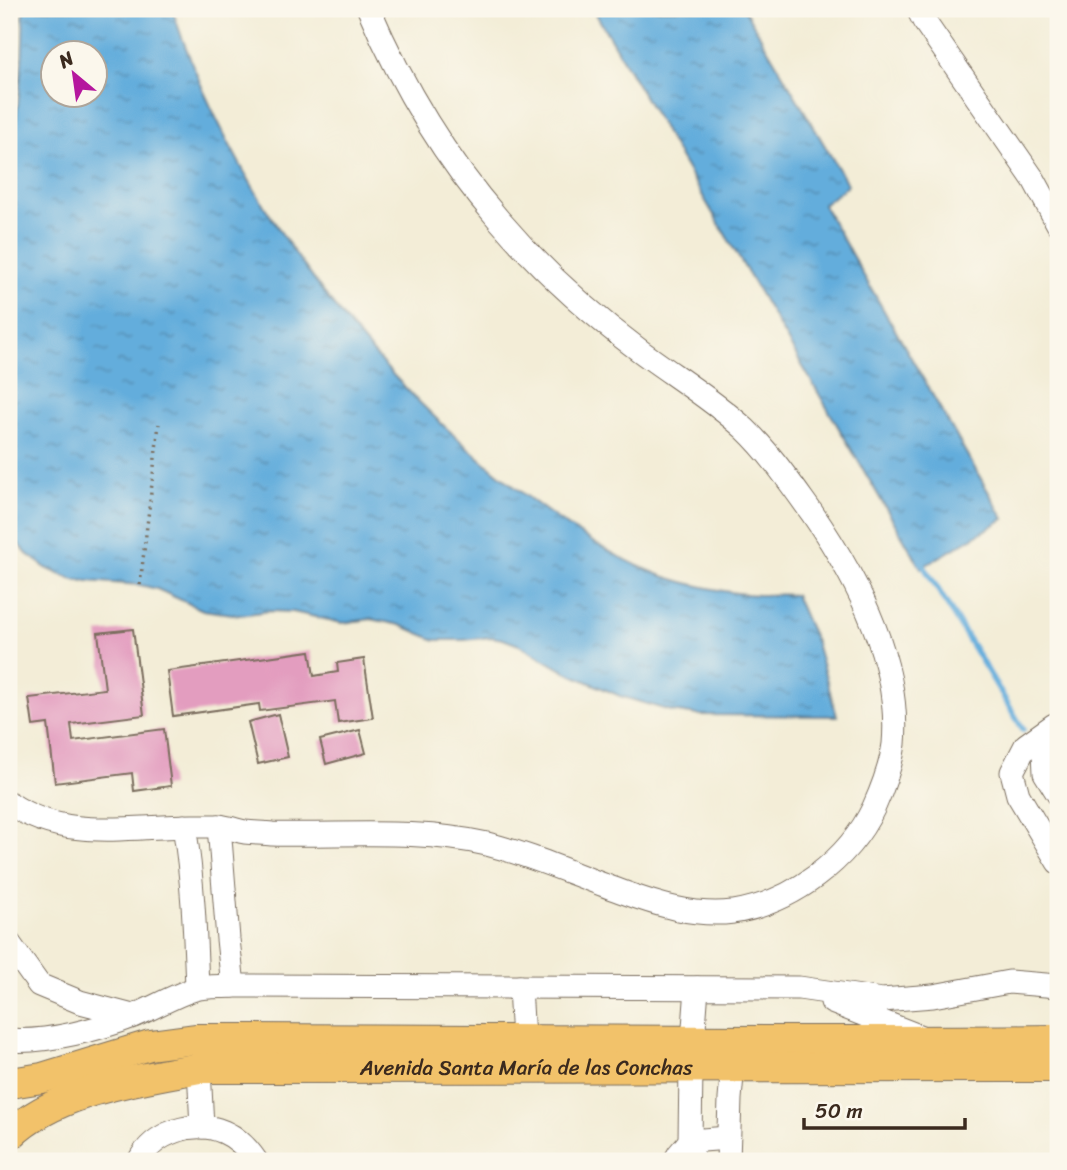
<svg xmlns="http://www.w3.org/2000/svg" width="1067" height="1170" font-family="Sriracha,sans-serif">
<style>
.water{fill:url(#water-ripples);stroke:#506c7d;stroke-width:2;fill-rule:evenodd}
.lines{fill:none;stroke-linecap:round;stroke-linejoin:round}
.stream{stroke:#64addc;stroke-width:6}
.building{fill:#e39dbf}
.minor-casing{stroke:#7b6e5f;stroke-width:25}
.major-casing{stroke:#7b6e5f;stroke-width:32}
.path{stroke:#7b6e5f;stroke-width:3.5;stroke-dasharray:2 5;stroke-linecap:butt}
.minor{stroke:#fff;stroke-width:23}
.major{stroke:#f2c26a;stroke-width:30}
.labels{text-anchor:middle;stroke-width:5;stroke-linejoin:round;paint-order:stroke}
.street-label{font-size:21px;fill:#3b2a1e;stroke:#fbf7ec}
</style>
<defs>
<pattern id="water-ripples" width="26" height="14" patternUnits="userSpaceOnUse" patternTransform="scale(1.75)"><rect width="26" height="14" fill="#64addc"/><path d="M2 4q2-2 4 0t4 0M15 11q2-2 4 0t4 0" fill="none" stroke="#548db2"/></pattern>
</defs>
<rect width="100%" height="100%" fill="#fbf7ec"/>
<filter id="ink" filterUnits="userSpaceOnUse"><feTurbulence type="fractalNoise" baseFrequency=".0143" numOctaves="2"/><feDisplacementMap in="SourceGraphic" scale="14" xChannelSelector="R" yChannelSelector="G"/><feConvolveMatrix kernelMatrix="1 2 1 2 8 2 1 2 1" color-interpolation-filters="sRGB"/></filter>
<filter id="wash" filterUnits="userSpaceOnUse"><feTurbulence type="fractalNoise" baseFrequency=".00686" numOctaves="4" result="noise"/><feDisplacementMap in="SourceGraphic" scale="28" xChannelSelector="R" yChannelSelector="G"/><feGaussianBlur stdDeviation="1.57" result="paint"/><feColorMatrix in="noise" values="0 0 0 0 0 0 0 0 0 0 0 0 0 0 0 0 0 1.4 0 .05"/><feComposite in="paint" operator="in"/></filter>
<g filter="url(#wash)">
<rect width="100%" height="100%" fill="#f3edd7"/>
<g class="water">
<path d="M23,9H172C232,189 349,350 495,471C545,512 599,552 660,575C685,584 731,594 758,595C770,595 783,594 795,595L816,643L837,716L698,715L671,711L620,696L566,672L519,645L503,639L491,637L464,640H435L400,625L371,619L342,623L293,612L269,611L240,615L203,610L157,589L140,585L74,580L57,573L46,568L27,554L9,533V164C18,113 25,61 23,9ZM52,52H94V94H52Z"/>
<path d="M593,9H744L848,185L823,205L1004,519L921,568Z"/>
</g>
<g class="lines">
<g class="stream">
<path d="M920,560L1023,729"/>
<path d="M1057,749H1058"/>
</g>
</g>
<g id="blocks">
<g class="building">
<path d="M133,629L144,715L71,724L73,741L164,729L171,786L134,791L132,773L55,783L48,724L33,726L29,698L105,689L98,633Z"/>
<path d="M310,651L314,676L338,672L337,663L364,659L373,718L338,723L335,701L260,711L259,704L173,716L167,671Z"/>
<path d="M278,714L288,757L258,764L248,722Z"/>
<path d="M360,730L366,753L326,764L320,740Z"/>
</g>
</g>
</g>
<g filter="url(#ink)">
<use href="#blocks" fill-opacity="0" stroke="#7b6e5f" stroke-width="2"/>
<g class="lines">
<g class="minor-casing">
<g id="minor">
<path d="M918,9L924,21L1034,180L1058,224"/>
<path d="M1058,794L1045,773L1044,752L1054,725L1026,745L1012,772L1018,795L1058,862"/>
<path d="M9,803C65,842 129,826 192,826C200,826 210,826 218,826C227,827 236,830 245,832C254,833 263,833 272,834C343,836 416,828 487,844C532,855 575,875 620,891C655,904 694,917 733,912C792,903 849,860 874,807C883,787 891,766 894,744C901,663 856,577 812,513C791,484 771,454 745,429C712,399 674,376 639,350C588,312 540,268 499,220C445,158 401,84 369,9"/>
<path d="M184,826C193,879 195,934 197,988"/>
<path d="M219,826L228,939L233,986"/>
<path d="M9,943L39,985L80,1002L133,1016"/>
<path d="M520,987L523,1039"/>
<path d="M832,1002L921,1037"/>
<path d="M9,1040C47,1043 100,1029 136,1015C155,1007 175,995 195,989C207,986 221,987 233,986L799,988L882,1000L933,996L1009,982L1058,986"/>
<path d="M199,1068L202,1127"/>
<path d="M139,1161C154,1132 194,1119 224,1132C238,1138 248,1149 256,1161"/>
<path d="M675,1161L679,1154L690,1141L728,1138"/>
<path d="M693,1161L690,1141L691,1067L697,988"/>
<path d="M728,1161L730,1099L734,1053"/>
</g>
</g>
<g class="major-casing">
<g id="major">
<path d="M9,1081L17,1082L42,1078L150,1045L195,1039C483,1039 771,1043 1058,1040"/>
<path id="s1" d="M9,1136C56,1090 137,1080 199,1068L1058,1067"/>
</g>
</g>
<path class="path" d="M140,585L159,424"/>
<use href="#minor" class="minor"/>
<use href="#major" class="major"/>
</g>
</g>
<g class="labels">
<g class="street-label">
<text dy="7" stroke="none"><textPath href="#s1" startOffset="532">Avenida Santa María de las Conchas</textPath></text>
</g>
</g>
<rect width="1067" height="1170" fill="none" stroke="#fbf7ec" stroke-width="35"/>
<g transform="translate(74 74) rotate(331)"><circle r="33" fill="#fbf7ec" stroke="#aea59a" stroke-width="2"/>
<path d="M0-5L12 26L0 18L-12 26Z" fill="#b5179e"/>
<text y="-10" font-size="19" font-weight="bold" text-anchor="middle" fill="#3b2a1e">N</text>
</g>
<path d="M804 1118v10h161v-10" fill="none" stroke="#3b2a1e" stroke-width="3.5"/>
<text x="815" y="1118" font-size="21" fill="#3b2a1e" stroke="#fbf7ec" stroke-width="5" paint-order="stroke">50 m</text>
</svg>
